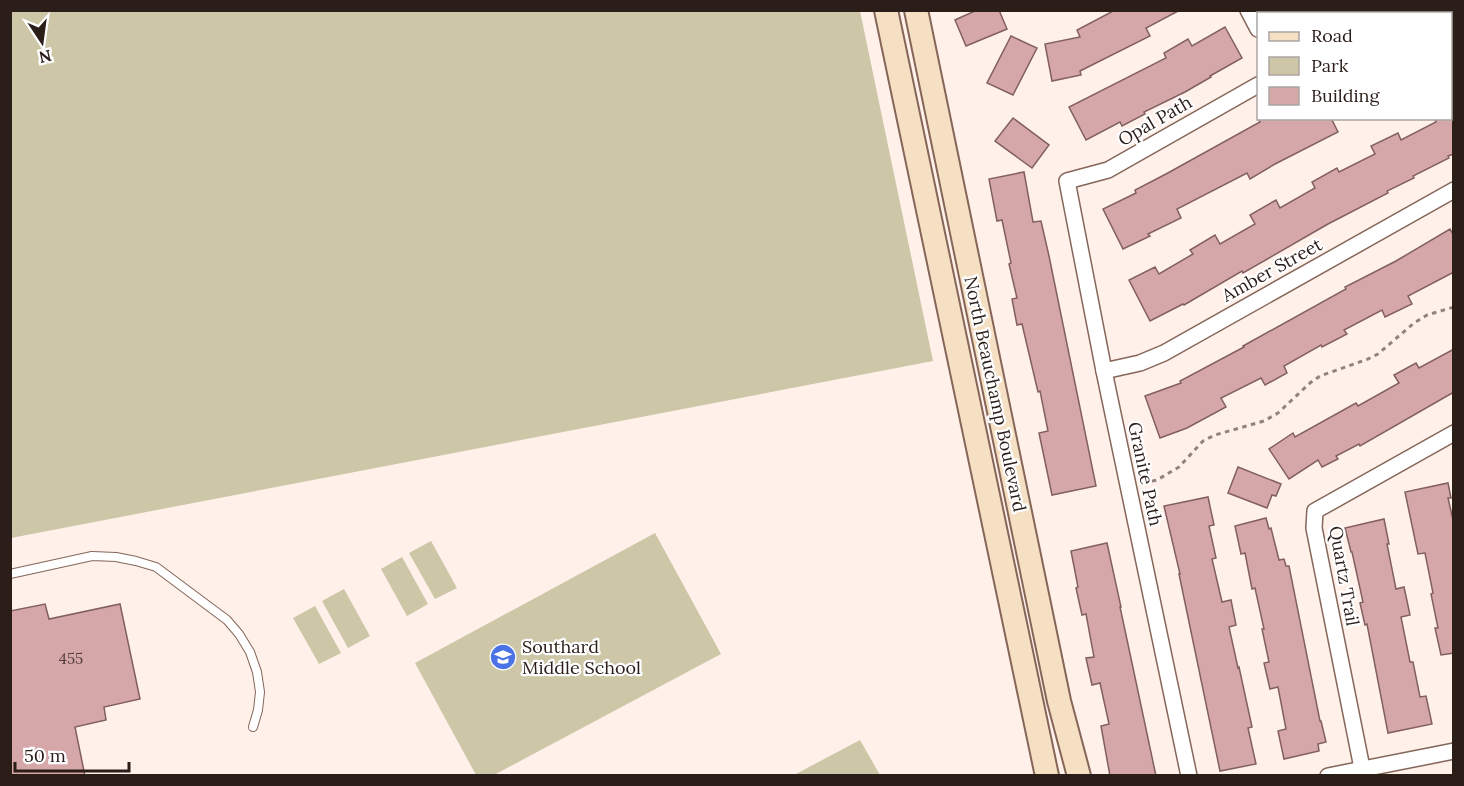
<svg xmlns="http://www.w3.org/2000/svg" width="1464" height="786" font-family="Lora,serif">
<style>
.green{fill:#cdc7a7}
.building{fill:#d5a7a9;stroke:#825f61;stroke-width:1.5}
.lines{fill:none;stroke-linecap:round;stroke-linejoin:round}
.lane-casing{stroke:#856659;stroke-width:10}
.street-casing{stroke:#856659;stroke-width:18}
.secondary-casing{stroke:#856659;stroke-width:26}
.path{stroke:#90827d;stroke-width:3;stroke-dasharray:4.5 4.5;stroke-linecap:butt}
.lane{stroke:#fff;stroke-width:8}
.street{stroke:#fff;stroke-width:15}
.secondary{stroke:#f5e0c4;stroke-width:22}
.labels{text-anchor:middle;stroke-width:4.5;stroke-linejoin:round;paint-order:stroke}
.number-label{font-size:15px;fill:#56403d}
.street-label{font-size:18px;fill:#2b1e19;stroke:#fff}
.poi-label{font-size:18px;fill:#2b1e19;stroke:#fff;text-anchor:start}
</style>
<rect width="100%" height="100%" fill="#fff0ea"/>
<g class="green">
<path d="M10,11H860L933,361L11,538Z"/>
<path d="M655,533L721,654L494,775H476L415,663Z"/>
<path d="M431,541L457,588L435,599L409,553Z"/>
<path d="M402,557L428,604L407,616L381,569Z"/>
<path d="M344,589L370,636L348,648L322,601Z"/>
<path d="M315,606L341,653L319,664L293,618Z"/>
<path d="M860,740L880,775H794Z"/>
</g>
<g class="building">
<path d="M977,10H999L1007,29L966,46L955,20Z"/>
<path d="M1115,10H1180L1146,28L1150,36L1080,71L1081,75L1052,81L1045,44L1080,37L1077,30Z"/>
<path d="M1225,27L1242,58L1210,76L1211,77L1185,92L1144,112L1145,114L1122,126L1120,122L1086,140L1069,107L1166,58L1164,53L1188,39L1192,46Z"/>
<path d="M1011,36L1037,48L1013,95L987,83Z"/>
<path d="M1013,118L1049,145L1032,168L995,141Z"/>
<path d="M1258,118H1331L1338,132L1275,164L1250,179L1247,173L1177,209L1181,218L1148,234L1150,236L1123,249L1103,209L1136,193L1135,190L1166,174L1260,122Z"/>
<path d="M1434,118H1454V154L1448,156L1449,158L1413,176L1414,178L1387,191L1388,193L1328,224L1243,273L1242,271L1184,305L1183,304L1150,321L1129,280L1155,267L1159,274L1193,254L1190,250L1215,235L1220,244L1255,224L1250,215L1276,200L1280,208L1315,188L1312,182L1337,168L1339,172L1375,154L1371,146L1398,133L1401,140L1436,122Z"/>
<path d="M1024,172L1033,222L1041,221L1049,256L1096,486L1052,495L1039,433L1048,431L1040,391L1038,392L1022,324L1017,325L1012,299L1017,298L1009,264L1011,263L1002,220L997,221L989,179Z"/>
<path d="M1450,229L1454,236V272L1408,296L1412,304L1385,317L1382,310L1344,330L1347,334L1322,347L1321,345L1284,366L1287,373L1265,385L1261,378L1221,398L1226,407L1187,428L1160,438L1145,396L1181,383L1180,381L1244,347L1243,346L1346,289L1345,287L1396,261Z"/>
<path d="M1454,349V392L1360,446L1359,444L1336,456L1338,459L1322,467L1318,460L1289,479L1269,449L1293,433L1295,437L1356,403L1358,406L1399,383L1394,375L1416,363L1419,368Z"/>
<path d="M1238,467L1281,484L1276,496L1272,495L1267,508L1228,493Z"/>
<path d="M1448,483L1451,498H1448L1454,524V653L1441,655L1435,628H1438L1431,594L1433,593L1425,553L1418,554L1405,492Z"/>
<path d="M1208,497L1214,525L1209,526L1216,558L1212,559L1222,602L1231,600L1236,625L1229,627L1238,668L1239,667L1252,727L1248,728L1256,764L1220,771L1179,574H1180L1164,506Z"/>
<path d="M1266,518L1269,529L1271,528L1279,560L1284,559L1286,566H1289L1320,721H1321L1326,742L1318,744L1319,751L1284,759L1278,731L1286,729L1278,687L1270,689L1264,663L1269,662L1262,629H1264L1255,588L1252,589L1245,553L1241,554L1235,526Z"/>
<path d="M1384,519L1389,544H1387L1396,589L1404,587L1410,615L1401,617L1410,662H1413L1420,697L1426,696L1432,724L1388,733L1367,624L1365,625L1360,603L1363,602L1352,552H1351L1345,528Z"/>
<path d="M1107,543L1121,607H1120L1129,649L1156,776H1110L1101,726L1109,724L1100,683L1092,685L1086,658L1094,657L1086,614L1082,615L1076,588L1078,587L1071,551Z"/>
<path d="M45,604L49,619L120,604L140,699L104,707L106,720L75,727L85,776H10V611Z"/>
</g>
<g class="lines">
<g class="lane-casing">
<path id="lane" d="M10,574L92,556L116,557L136,561L156,567L227,620L239,634L250,652L257,672L260,692L258,710L253,727"/>
</g>
<g class="street-casing">
<g id="street">
<path d="M1248,10L1258,29"/>
<path d="M1386,14L1392,10"/>
<path d="M1104,371L1140,363L1164,353L1454,190"/>
<path d="M1362,768L1314,528L1315,511L1454,433"/>
<path d="M1189,776L1104,371L1067,181L1108,170L1258,85"/>
<path d="M1328,776L1454,751"/>
</g>
</g>
<g class="secondary-casing">
<g id="secondary">
<path d="M886,10L1047,776"/>
<path d="M916,10L1059,701L1079,776"/>
</g>
</g>
<path class="path" d="M1143,483L1157,480L1179,467L1203,441L1215,435L1264,421L1278,413L1310,383L1320,376L1368,359L1378,354L1414,323L1427,315L1454,307"/>
<use href="#lane" class="lane"/>
<use href="#street" class="street"/>
<use href="#secondary" class="secondary"/>
</g>
<defs>
<g id="school-disc" transform="scale(1.35)"><circle r="9.5" fill="#4c73e6" stroke="#fff"/><path d="M0-5L7-2L0 1L-7-2ZM-4 1L0 2.5L4 1V4Q0 6-4 4Z" fill="#fff"/></g>
</defs>
<g fill-rule="evenodd">
<use href="#school-disc" x="503" y="657"/>
</g>
<g class="labels">
<g class="number-label">
<text x="71" y="664">455</text>
</g>
<g class="street-label">
<text transform="translate(1155 121) rotate(-30)" y="6">Opal Path</text>
<text transform="translate(1272 270) rotate(-29)" y="6">Amber Street</text>
<text transform="translate(995 394) rotate(78)" y="6">North Beauchamp Boulevard</text>
<text transform="translate(1145 474) rotate(78)" y="6">Granite Path</text>
<text transform="translate(1344 576) rotate(80)" y="6">Quartz Trail</text>
</g>
<g class="poi-label">
<text x="522" y="653">Southard<tspan x="522" dy="21">Middle School</tspan></text>
</g>
</g>
<rect width="1464" height="786" fill="none" stroke="#2b1e19" stroke-width="24"/>
<rect x="1257" y="12" width="195" height="108" fill="#ffffff" stroke="#aaa5a3" stroke-width="1.5"/>
<rect x="1269" y="32" width="30" height="9" fill="#f5e0c4" stroke="#aaa5a3" stroke-width="1.5"/>
<text x="1311" y="42" font-size="18" fill="#2b1e19">Road</text>
<rect x="1269" y="57" width="30" height="18" fill="#cdc7a7" stroke="#aaa5a3" stroke-width="1.5"/>
<text x="1311" y="72" font-size="18" fill="#2b1e19">Park</text>
<rect x="1269" y="87" width="30" height="18" fill="#d5a7a9" stroke="#aaa5a3" stroke-width="1.5"/>
<text x="1311" y="102" font-size="18" fill="#2b1e19">Building</text>
<g transform="translate(42 42) rotate(167)" stroke="#ffffff" stroke-width="4.5" paint-order="stroke">
<path d="M0-4.5L10 22L0 15L-10 22Z" fill="#2b1e19"/>
<text y="-9" font-size="16" font-weight="bold" text-anchor="middle" fill="#2b1e19">N</text>
</g>
<path d="M15 762v9h114v-9" fill="none" stroke="#2b1e19" stroke-width="3"/>
<text x="24" y="762" font-size="18" fill="#2b1e19" stroke="#ffffff" stroke-width="4.5" paint-order="stroke">50 m</text>
</svg>
